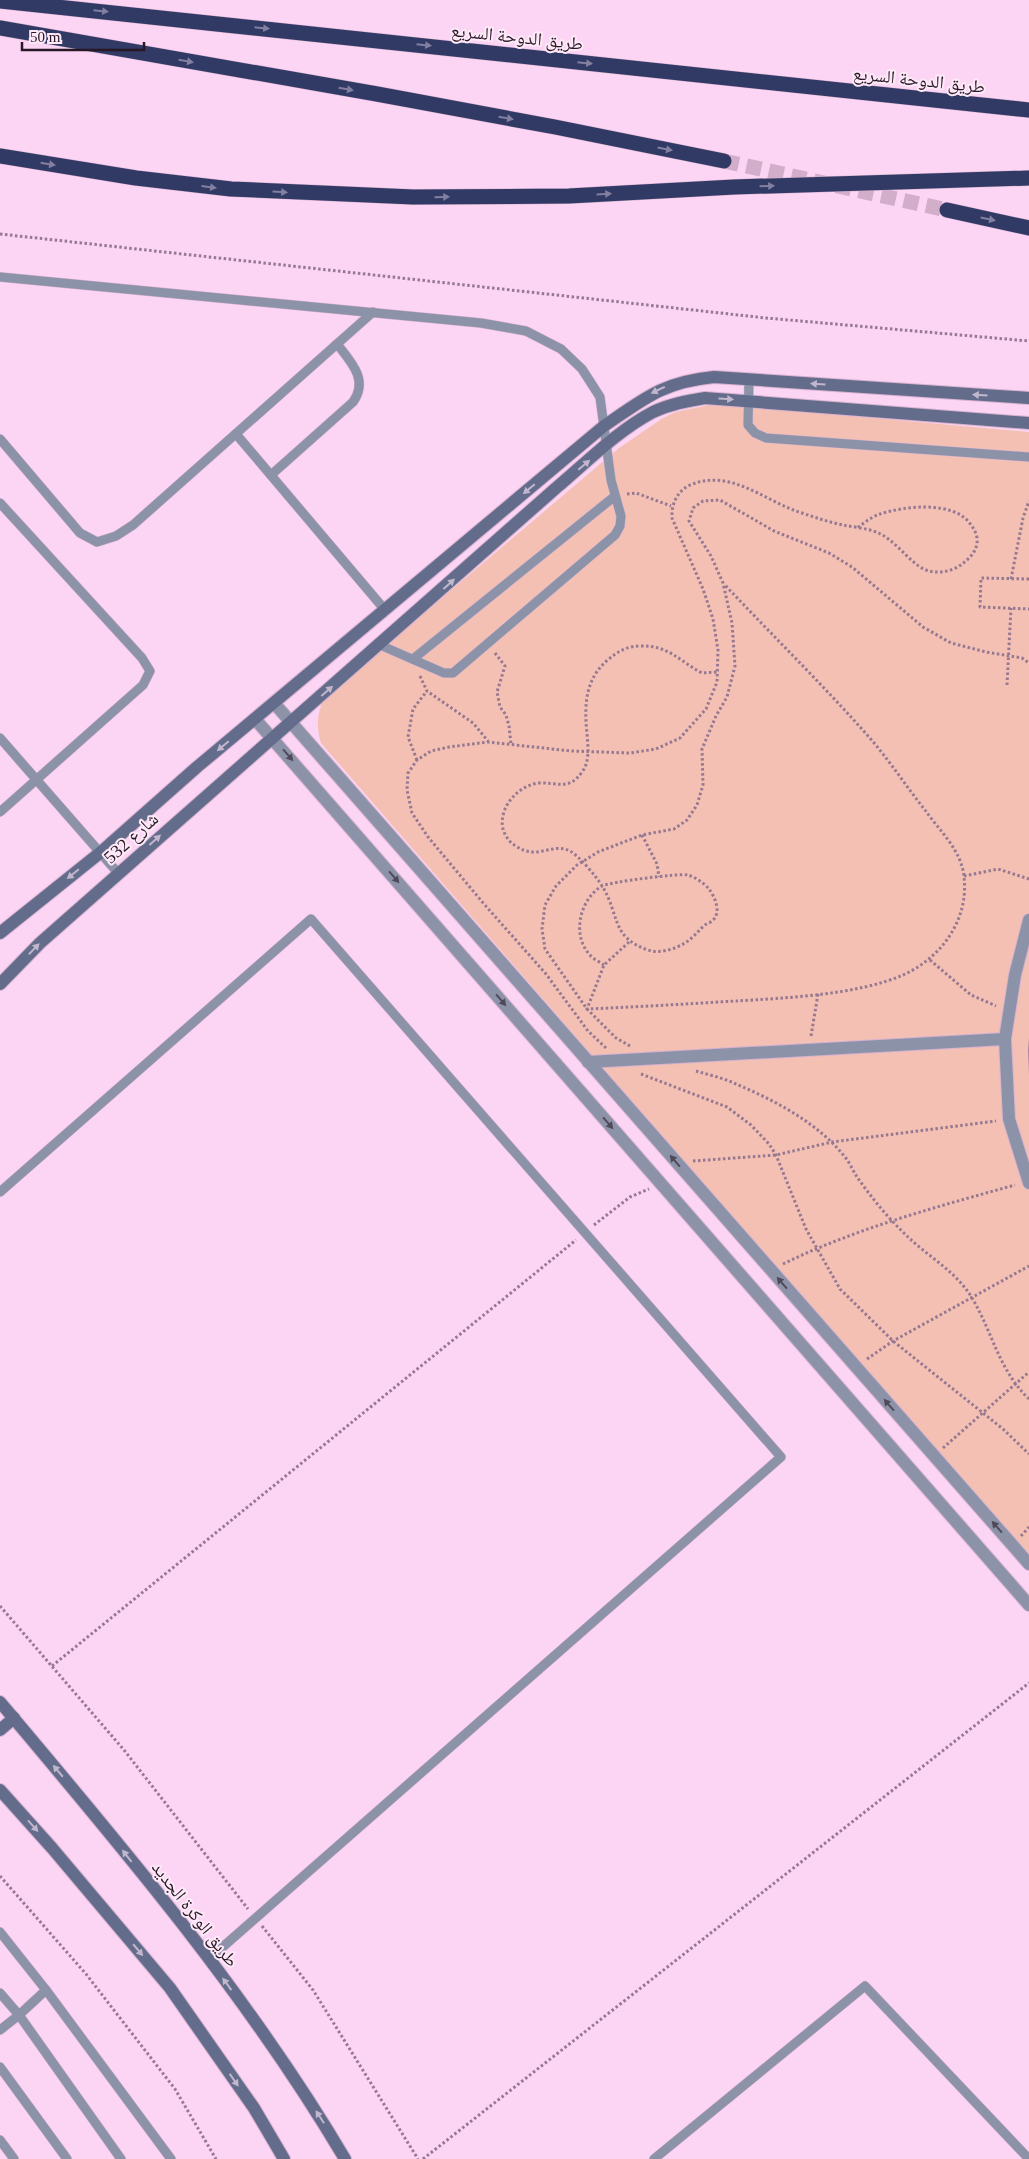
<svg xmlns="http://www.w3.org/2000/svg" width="1029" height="2159" font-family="'Times New Roman','Noto Naskh Arabic',serif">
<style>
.pitch{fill:#f4c0b4}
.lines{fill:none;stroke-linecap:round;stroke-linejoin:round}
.highway-tunnel{stroke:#d2aecb;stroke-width:15;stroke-dasharray:15 8;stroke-linecap:butt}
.lane-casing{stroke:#d6b2cf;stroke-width:10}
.street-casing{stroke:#d6b2cf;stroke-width:14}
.secondary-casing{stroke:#d6b2cf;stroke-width:14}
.highway-casing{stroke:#d6b2cf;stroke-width:16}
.path{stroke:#967991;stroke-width:3;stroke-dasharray:2.5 2.5;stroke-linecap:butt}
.lane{stroke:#8c93a9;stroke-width:9}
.street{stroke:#8c93a9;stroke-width:12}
.secondary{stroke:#646c8c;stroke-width:12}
.highway{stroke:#313965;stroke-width:15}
.wall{fill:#a981a2}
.oneway{fill:#837fa0}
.oneway2{fill:#c0b7cd}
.oneway3{fill:#50495a}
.labels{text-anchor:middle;stroke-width:4;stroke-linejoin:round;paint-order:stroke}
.street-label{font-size:18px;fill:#281725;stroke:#fde9f8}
</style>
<rect width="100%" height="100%" fill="#fcd4f4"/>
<path class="pitch" d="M709,405L761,408L1029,432V1559L321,743C316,726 317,714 324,698L619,448L663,418L676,412Z"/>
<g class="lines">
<path class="highway-tunnel" d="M724,161L947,210"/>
<g class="lane-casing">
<g id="lane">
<path d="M0,277L481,323L526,331L561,349L582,369L600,397L611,480L621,516L620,526L615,535L453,673H444L380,645"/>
<path d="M749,379L748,425L755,433L766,438L1029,457"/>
<path d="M236,434L385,610"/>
<path d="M0,439L80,533L97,542L116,536L133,525L373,312"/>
<path d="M271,475L353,402C369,380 351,362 337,344"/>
<path d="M0,503L142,658L150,671L143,685L0,812"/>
<path d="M413,659L615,496"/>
<path d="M0,738L118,873"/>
<path d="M0,1192L311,919L781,1457L209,1959"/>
<path d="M0,1932L46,1990L171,2159"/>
<path d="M46,1990L19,2015L121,2159"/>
<path d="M0,1993L19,2015L0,2030"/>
<path d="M0,2067L67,2159"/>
<path d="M0,2140L14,2159"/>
<path d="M654,2159L865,1986L1029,2159"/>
</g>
</g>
<g class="street-casing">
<g id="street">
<path d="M274,703L1029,1564"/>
<path d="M255,719L1029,1605"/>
<path d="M1029,920L1015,975L1005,1039L1009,1119L1029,1183"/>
<path d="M588,1062L1005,1039"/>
</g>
</g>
<g class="secondary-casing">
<g id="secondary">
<path d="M0,933L101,852L197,767L604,426C645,398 663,382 714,377L1029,398"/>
<path d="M0,984L40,943L556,488C587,462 617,431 653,412C670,404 687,401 705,398L1029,423"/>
<path d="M0,1702C123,1848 248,1995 345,2159"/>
<path d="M0,1730L14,1718"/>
<path d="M0,1790L52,1848L170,1988L254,2108L284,2159"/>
</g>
</g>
<g class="highway-casing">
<g id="highway">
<path d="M0,1L1029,110"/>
<path d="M0,28L377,94L555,127L724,161"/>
<path d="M0,156L136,178L231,189L413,197L569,196L734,187L1029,178"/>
<path d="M947,210L1029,228"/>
</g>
</g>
<g class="path">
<path d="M0,234L766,318L1029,341"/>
<path d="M627,494L636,493L671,506"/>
<path d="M1011,579L1023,518L1029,501"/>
<path d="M1029,579L981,578L980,607L1029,609"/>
<path d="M495,653L505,666L497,692L500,707L506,715L509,726L511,744"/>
<path d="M420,676L427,691L473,723L488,741"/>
<path d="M1007,685L1011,608"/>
<path d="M417,760L408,737L413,709L427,691"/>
<path d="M642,835L657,864L659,877"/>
<path d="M964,876L998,869L1029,879"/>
<path d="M629,942L604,965L587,1009C636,1007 686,1004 736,1001C785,998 857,995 903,975C941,958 969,920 964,877C962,851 939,830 925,810C906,786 889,760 869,737C823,685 772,635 724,584"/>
<path d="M930,960L971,995L996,1006"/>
<path d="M604,965C600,962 593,959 590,955C571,935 580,899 602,886C609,882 680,873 688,875C695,877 704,883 709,889C715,897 722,913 712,921C710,923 707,923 705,925C698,931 693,938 685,943C675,949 660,954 648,950C610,937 620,914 602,886C597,877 578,855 570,851C552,842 537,861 516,846C510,843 505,836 503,829C498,808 518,785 539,783C557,782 569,791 582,772C590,762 588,746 587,734C584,705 585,678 609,659C618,651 628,646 640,646C669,645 679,661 702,673L717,672"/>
<path d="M811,1036L818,994"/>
<path d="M630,1046L616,1038L587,1009L545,949L542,929L545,905L556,886L577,865L598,852L642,835L674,829L687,820L697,805L703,785L702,749L716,716L727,697L735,666L732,623L723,583L711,556L689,521L693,508L703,501L720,500L774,531L829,553L852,567L923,627L951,643L986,652L1022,658L1029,663"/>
<path d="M606,1048L588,1031L546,974L484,904L428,837L412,813L407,790L408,773L417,760L431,751L449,747L488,742L571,751L630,753L656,749L680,738L706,709L717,682L718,650L713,619L703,589L672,518C671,505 677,491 690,485C730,468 763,500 799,512C814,517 828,522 843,525C853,527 866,528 876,532C894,539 904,556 920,567C932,575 951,573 962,564C969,559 976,552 977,543C978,537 975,530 971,525C955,500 904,506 880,514C871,517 864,523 857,528"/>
<path d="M696,1071C709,1075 724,1078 736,1084C776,1101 818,1123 845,1157C850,1163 853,1171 857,1177C871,1197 888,1218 906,1235C927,1256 956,1271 972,1298C993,1333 998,1369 1029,1399"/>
<path d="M641,1074L727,1107L751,1125L769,1144L776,1155L806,1229L840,1289L893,1341L1003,1429L1029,1454"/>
<path d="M693,1161L776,1155L832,1142L996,1121"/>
<path d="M594,1225L630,1197L649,1189"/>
<path d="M783,1264C857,1228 936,1207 1015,1185"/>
<path d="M867,1359L893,1341L1029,1266"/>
<path d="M943,1448L1029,1372"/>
<path d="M1021,1536L1029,1527"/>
<path d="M0,1606L124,1750L248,1909"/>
<path d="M52,1666L576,1240"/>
<path d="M0,1876L86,1974L175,2089L216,2159"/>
<path d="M262,1926L313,1990L418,2159"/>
<path d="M423,2159L1029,1683"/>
</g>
<use href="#lane" class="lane"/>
<use href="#street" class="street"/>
<use href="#secondary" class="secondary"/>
<use href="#highway" class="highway"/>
</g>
<path class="wall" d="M1029,1038V1075L1028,1050Z"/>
<defs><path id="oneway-solid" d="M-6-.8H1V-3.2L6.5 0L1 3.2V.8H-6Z" transform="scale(1.25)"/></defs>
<g class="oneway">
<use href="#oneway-solid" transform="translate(101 11) rotate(6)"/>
<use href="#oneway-solid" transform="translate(262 28) rotate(6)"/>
<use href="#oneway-solid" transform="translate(424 45) rotate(6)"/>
<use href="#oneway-solid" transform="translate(186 61) rotate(10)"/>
<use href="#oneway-solid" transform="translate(585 63) rotate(6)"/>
<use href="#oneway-solid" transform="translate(346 89) rotate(10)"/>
<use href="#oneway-solid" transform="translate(506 118) rotate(10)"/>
<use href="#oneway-solid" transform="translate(665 149) rotate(11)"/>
<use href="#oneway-solid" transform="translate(48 164) rotate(9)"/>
<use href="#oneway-solid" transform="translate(767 186) rotate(-2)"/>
<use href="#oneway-solid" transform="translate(209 187) rotate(7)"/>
<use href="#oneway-solid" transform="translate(280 192) rotate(3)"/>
<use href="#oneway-solid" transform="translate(604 194) rotate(-3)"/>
<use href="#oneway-solid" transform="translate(442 197) rotate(-1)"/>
<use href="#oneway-solid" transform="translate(988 219) rotate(12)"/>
</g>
<g class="oneway2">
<use href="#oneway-solid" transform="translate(818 384) rotate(-176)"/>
<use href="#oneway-solid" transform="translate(658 390) rotate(155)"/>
<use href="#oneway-solid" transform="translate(980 395) rotate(-176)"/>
<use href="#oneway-solid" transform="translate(726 399) rotate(3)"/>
<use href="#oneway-solid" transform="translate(584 465) rotate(-40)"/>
<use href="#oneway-solid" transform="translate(529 489) rotate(140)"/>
<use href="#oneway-solid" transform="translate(449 584) rotate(-42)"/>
<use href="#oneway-solid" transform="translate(327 691) rotate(-41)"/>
<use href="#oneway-solid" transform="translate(223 746) rotate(140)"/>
<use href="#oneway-solid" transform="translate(155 840) rotate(-42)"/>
<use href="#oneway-solid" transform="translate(73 874) rotate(141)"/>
<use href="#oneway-solid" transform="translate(34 949) rotate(-46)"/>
<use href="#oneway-solid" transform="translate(58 1771) rotate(-130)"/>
<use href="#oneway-solid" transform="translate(33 1826) rotate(48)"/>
<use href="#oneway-solid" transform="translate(127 1856) rotate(-128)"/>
<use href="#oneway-solid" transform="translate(138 1950) rotate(50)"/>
<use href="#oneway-solid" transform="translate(227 1984) rotate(-126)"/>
<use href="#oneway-solid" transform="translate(234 2080) rotate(55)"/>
<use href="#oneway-solid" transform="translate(320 2117) rotate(-123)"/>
</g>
<g class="oneway3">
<use href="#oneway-solid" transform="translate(288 755) rotate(49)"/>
<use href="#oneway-solid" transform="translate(394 877) rotate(49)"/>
<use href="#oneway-solid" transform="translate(501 1000) rotate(49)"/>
<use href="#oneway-solid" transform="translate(608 1123) rotate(49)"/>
<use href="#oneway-solid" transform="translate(675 1161) rotate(-131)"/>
<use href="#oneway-solid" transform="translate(782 1283) rotate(-131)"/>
<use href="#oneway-solid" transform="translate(889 1405) rotate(-131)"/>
<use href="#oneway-solid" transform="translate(997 1527) rotate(-131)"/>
</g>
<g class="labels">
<g class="street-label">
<text transform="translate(517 37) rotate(6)" y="6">طريق الدوحة السريع</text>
<text transform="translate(919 80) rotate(6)" y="6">طريق الدوحة السريع</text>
<text transform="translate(131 838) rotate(-42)" y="6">شارع 532</text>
<text transform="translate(195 1914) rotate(52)" y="6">طريق الوكرة الجديد</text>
</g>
</g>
<path d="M22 42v8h122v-8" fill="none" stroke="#281725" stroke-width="2.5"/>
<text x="30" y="42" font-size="15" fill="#281725" stroke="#fde9f8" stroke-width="4" paint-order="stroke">50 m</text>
</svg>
